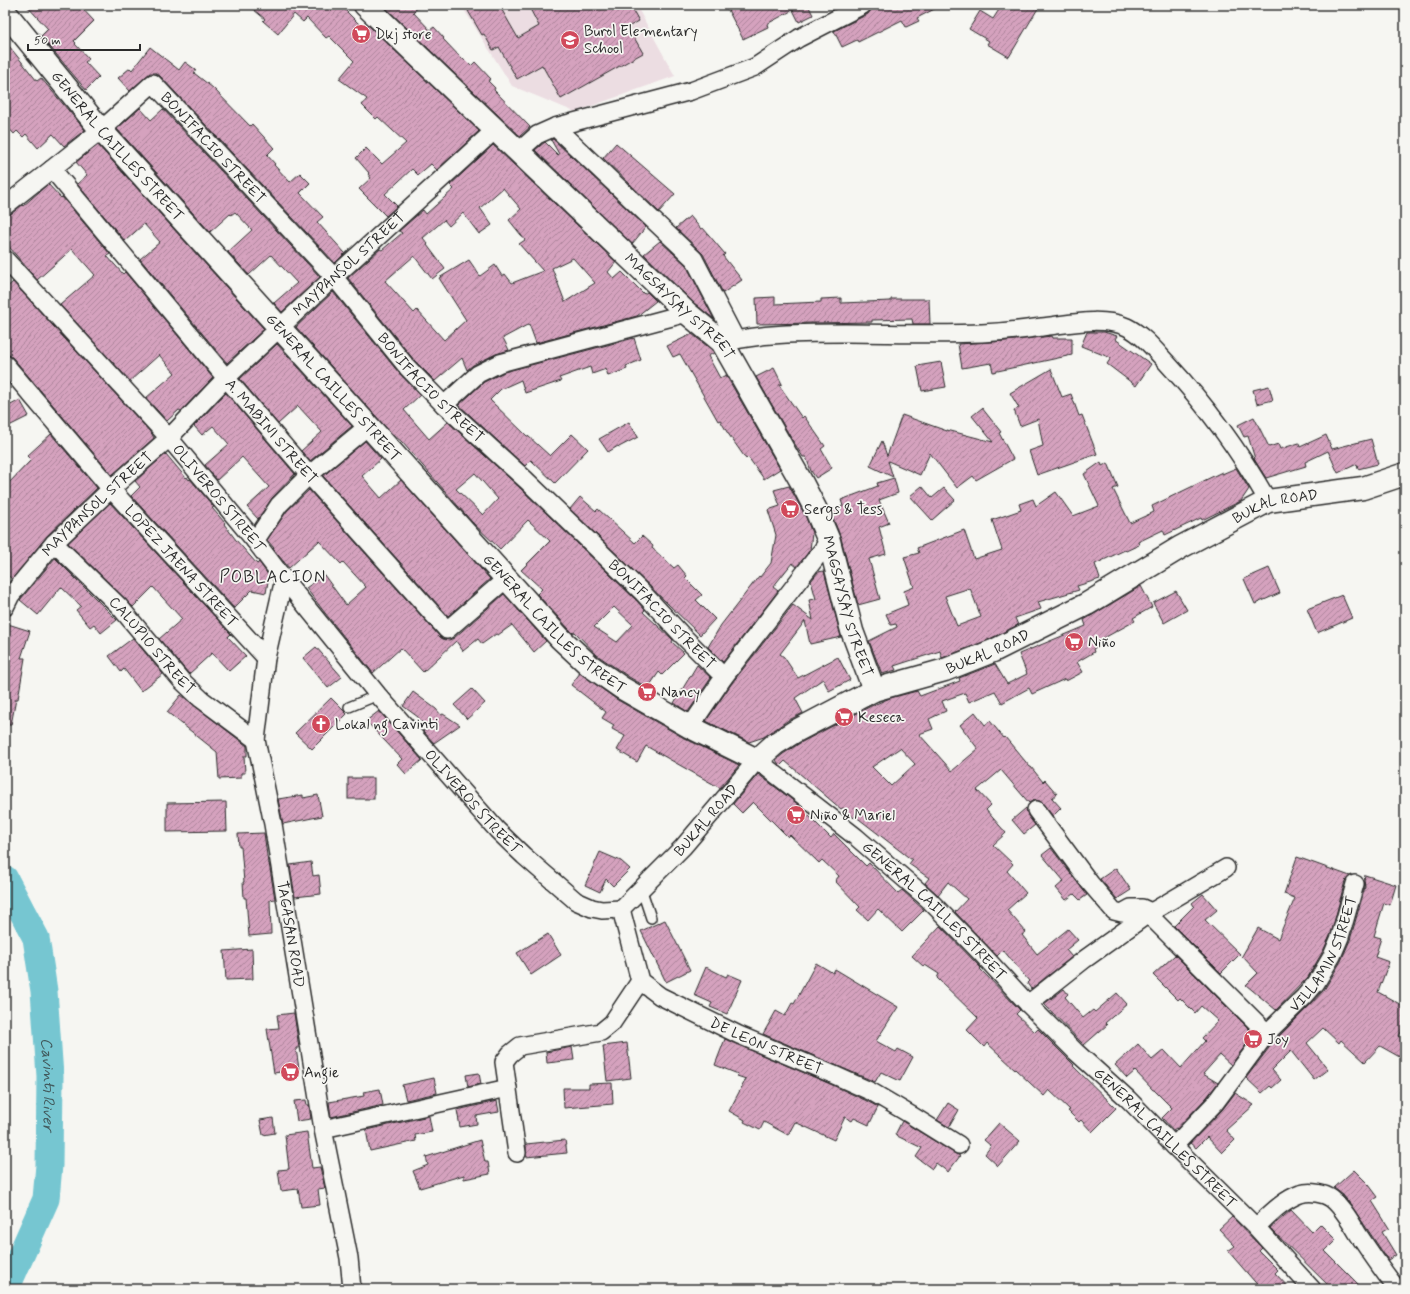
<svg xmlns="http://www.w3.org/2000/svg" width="1410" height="1294" font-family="Mynerve,sans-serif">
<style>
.built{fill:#ecdde2}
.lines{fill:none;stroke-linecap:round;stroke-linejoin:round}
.river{stroke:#76c6d1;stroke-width:27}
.building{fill:url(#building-hatch);stroke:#2b2b2b;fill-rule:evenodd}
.lane-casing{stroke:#2b2b2b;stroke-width:12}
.street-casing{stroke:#2b2b2b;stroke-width:20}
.secondary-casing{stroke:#2b2b2b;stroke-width:25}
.lane{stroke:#f6f6f2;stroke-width:9}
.street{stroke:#f6f6f2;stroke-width:17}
.secondary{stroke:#f6f6f2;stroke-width:22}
.labels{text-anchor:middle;stroke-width:3.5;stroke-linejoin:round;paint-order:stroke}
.poi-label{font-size:15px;fill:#2b2b2b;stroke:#f6f6f2;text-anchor:start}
.street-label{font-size:15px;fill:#2b2b2b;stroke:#f6f6f2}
.water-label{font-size:16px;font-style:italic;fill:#425a5d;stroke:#f6f6f2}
.quarter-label{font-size:17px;letter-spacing:1px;fill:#2b2b2b;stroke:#f6f6f2}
</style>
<defs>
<pattern id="building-hatch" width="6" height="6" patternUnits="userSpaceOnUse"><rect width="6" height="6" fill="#d5a2be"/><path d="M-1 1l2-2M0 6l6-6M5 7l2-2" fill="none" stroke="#ad849b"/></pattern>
</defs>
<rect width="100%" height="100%" fill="#f6f6f2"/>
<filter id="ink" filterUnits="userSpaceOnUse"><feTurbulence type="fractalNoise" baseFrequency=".025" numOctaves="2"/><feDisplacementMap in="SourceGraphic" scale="8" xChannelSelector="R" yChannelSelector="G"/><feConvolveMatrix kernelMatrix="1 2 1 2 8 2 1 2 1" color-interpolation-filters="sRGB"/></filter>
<g filter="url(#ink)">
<path class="built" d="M461,5H636L675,76L575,112L512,86Z"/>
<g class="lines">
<path class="river" id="s1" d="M5,879L36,938L44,991L50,1076L49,1165L46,1199L6,1289"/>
</g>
<g class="building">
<path d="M26,5H79L94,21L74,41L76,43L75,44L89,59L85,62L99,77L86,90L41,36L48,29Z"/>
<path d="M248,5H340L364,29L368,25L479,131L437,170L431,164L418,175L412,169L385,194L397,206L386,216L359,189L371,178L368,174L369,173L356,158L366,148L382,164L406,143L378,117L376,119L362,105L367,99L339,79L354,61L329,36L326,38L307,18L303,22L294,14L278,34L263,21L265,19Z"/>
<path d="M388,5H421L413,12L430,30L434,27L444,38L443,39L462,59L463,58L471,66L475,62L491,79L488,81L495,88L494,90L530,127L520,136L385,7Z"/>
<path d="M480,5H499L518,38L539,26L528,5H630L639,21L628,27L643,53L561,99L542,65L517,79L499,47L493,50L484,34L482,35L468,11Z"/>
<path d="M737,5H808L813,15L799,22L793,10L767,24L768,27L743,39L728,10Z"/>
<path d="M879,5H942L917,18L919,21L906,27L902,20L858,42L857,40L842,47L834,31L868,14L872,8Z"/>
<path d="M1002,5H1040L1009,57L987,44L989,41L969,29L980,11L993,19Z"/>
<path d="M5,41L37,81L41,78L85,130L64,146L53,134L38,148L26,134L23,137L17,131L14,134L5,124Z"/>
<path d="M150,47L179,70L185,62L196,70L194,73L213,88L250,126L252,124L274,148L267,155L275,164L274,165L290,182L300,173L310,183L300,193L323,217L317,222L345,253L335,263L160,76L156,73H150L130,91L118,78L130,68L132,70Z"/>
<path d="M140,108L151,120L163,109L320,277L282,312L274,303L297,283L271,255L249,275L228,252L252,230L235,212L231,215L230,214L210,232L117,129Z"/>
<path d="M553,139L646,227L632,244L535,150L545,142L558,155L559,154L551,140Z"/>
<path d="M616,143L675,194L659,212L603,158Z"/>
<path d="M98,145L264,329L227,363L140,259L160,242L144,224L125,241L77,184L87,175L76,162Z"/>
<path d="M493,145L616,262L608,272L614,279L622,272L644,294L647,292L656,301L637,316L536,343L529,324L503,338L509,350L496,354L473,365L467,370L462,358L435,381L414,360L348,278L380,249L382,250L402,233L399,231L423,210L426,214L454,189L450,185ZM503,188L521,209L509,220L525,240L519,244L543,271L512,283L505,274L502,276L495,265L480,276L469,260L439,278L466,320L444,340L417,310L414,313L385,281L414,256L432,279L445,269L427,245L428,244L423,238L444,220L449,226L463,213L479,234L492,225L480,208ZM573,258L595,283L565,302L552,268Z"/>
<path d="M48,184L61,198L62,197L110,254L107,256L123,274L125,272L213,378L181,411L179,410L167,421L146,398L175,373L159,355L130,381L60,305L95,275L72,249L37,280L5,242V216L11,214L22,205L23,206Z"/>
<path d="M690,216L701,229L703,228L725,254L723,256L742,280L723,293L703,254L676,228Z"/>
<path d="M660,241L686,265L714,319L695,304L644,254Z"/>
<path d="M13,282L152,434L154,438L112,475L13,358L9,355L5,354V289Z"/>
<path d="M333,292L399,373L420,395L404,410L429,439L448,422L519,487L636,600L645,610L643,612L671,638L673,640L672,642L684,653L662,675L659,672L648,688L629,677L597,655L575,632L573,633L569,629L537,594L542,589L521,570L550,541L528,520L500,549L472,522L402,442L390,432L296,327ZM475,473L498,499L483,515L456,489ZM614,607L633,625L617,642L594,627Z"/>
<path d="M775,297V304L821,302V299L841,298V303L891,301V299H929L930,324H913L912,319L872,320V322L757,324L756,298Z"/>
<path d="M1087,332H1104L1117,336L1115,339L1151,364L1136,386L1107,364L1111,358L1081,346Z"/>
<path d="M692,334L712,350L714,353L708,356L720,378L726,375L780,469L764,479L748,457L746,459L727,432L720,420L718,421L680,354L673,357L667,346Z"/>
<path d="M1052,336L1053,338H1072V355L993,372L991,363L962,368L958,344L1005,341Z"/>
<path d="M634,338L641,360L626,366L627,369L608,376L606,369L592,374L590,367L559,378L561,381L525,393L521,380L501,389L490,400L527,436H528L550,456L572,434L588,449L555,483L531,460L525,466L459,405L484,382L504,372Z"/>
<path d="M277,344L352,426L310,461L301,451L322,432L298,406L278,424L240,379Z"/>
<path d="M941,362L946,387L922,391L917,366Z"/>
<path d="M774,368L782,384L779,385L802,418L804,416L825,446L821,449L832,468L816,478L811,471L806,457H803L791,438L756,377Z"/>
<path d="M1051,369L1062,397L1071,394L1079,416L1082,415L1097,454L1037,475L1029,451L1043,446L1038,419L1020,426L1014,410L1019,408L1010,393Z"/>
<path d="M1269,386L1273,400L1257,404L1253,390Z"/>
<path d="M226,393L295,474L272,498L258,519L247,507L269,487L242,457L217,480L205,465L229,444L213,426L202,435L194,426Z"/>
<path d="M20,400L29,416L9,426L5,419V408Z"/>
<path d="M982,408L1001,432L999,433L1013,459L976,480L973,476L957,488L930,453L920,475L888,461L893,477L870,466L882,441L887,456L902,415L947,431V430L993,442L972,416Z"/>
<path d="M1254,417L1269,447L1278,444L1280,449L1299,443L1300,447L1326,435L1332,449L1371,439L1378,464L1358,469L1357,464L1338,473L1328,451L1305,462L1306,466L1266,478L1254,459H1255L1248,436L1244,437L1238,425Z"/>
<path d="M629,422L638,437L619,447L618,446L608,452L599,439Z"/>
<path d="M51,434L97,488L47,536L12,579L5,573V487L31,460L27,456Z"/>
<path d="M365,441L381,459L362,476L381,498L401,480L490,579L448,616L323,476Z"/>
<path d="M166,454L186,478L187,477L189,480L190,479L214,507L212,508L225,523L224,524L236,540L257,564L259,562L269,576L266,593L252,590L234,608L131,496L140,487L135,481Z"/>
<path d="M1101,462L1102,466L1108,463L1118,487L1113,489L1130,523L1154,512L1152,506L1222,472V474L1236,468L1249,489L1241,501L1237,503L1202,520L1201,518L1165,535L1163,530L1138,542L1139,545L1126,551L1125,550L1095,564L1100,579L1077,586L1079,590L1038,602L1041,609L1015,618L1018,625L988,640L942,658L940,651L894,666L896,670L882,674L869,641L897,627L896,624L891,625L886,614L908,605L904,591L914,587L904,557L919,553L917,548L964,530L974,559L1002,550L992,520L1021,510L1019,504L1033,499L1036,506L1056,492L1073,516L1099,506L1084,474ZM970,588L981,617L957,626L945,596Z"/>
<path d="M894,478L898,493L879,500L889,523L879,527L886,554L869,559L880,599L858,605L841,538L830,511L843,506L841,500L878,486L877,483Z"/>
<path d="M789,486L805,515L812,533L810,550L797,567L792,563L773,587L778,591L723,662L708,647L721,625L759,576L760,577L771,563L776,535L768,510L780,506L774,490Z"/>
<path d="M922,486L932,498L944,488L955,500L932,520L910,496Z"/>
<path d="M309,490L440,637L443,639L449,640L454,638L504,594L546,641L534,652L512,625L498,635L496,634L482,644L478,639L463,651L456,641L423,672L401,648L373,673L325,613L306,588L324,575L346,605L366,587L343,562L341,564L319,541L289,568L273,549L274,548L267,540L287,511Z"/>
<path d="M580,497L596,511L598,509L635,543L642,536L653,546L652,548L674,568L678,565L687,576L685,578L702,595L696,600L715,619L700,635L570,509Z"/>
<path d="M110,503L231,634L228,637L246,656L229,671L212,653L189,674L159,639L182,619L153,587L133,607L68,543Z"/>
<path d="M55,558L117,620L101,633L94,624L90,627L76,610L81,606L61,587L38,615L20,600Z"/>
<path d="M1269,568L1280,593L1255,604L1244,579Z"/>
<path d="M824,571L841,637L810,644L805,621L780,654L784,657L798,678L838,657L850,680L829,691L823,679L795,698L803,713L787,721L764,737L749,742L706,721L732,683L793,605L813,620L809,600L816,599L811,581L818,572Z"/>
<path d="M1141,586L1152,607L1133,618L1135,621L1104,638L1105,642L1093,649L1094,652L1077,662L1083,672L1066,681L1065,679L1032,694L1029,688L1002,703L995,691L969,702L965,693L942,701L946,711L929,719L933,729L919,734L952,771L978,749L960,725L975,712L985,725L990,721L1004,738L1005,737L1030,767H1031L1043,782L1045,780L1057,794L1052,798L1061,808L1053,816L1040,801L1034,800L1029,803L1001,770L977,790L991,805L986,810L1006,833L993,845L1013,864L1007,871L1026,893L1007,910L1026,932L1022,935L1037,954L1068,929L1078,940L1066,950L1072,957L1031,989L1027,983L1029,981L1003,950L997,956L955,912L967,899L948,882L938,895L925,883L929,878L909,864L912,860L855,816L854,818L843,808L841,809L785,761L780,766L776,760L783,754L800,743L871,706L890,698L917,691L920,696L960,681L959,678L995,664L1007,684L1027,674L1019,654L1086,626L1084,620ZM900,748L915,764L891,786L872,767Z"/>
<path d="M1176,591L1187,610L1164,623L1153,603Z"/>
<path d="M1342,595L1352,618L1317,633L1307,609Z"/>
<path d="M5,623L30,631L21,658H25L18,699H16L11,725H5Z"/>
<path d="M133,638L163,674L141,691L124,669L121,672L109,656Z"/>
<path d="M316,647L342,677L328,688L303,658Z"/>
<path d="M697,665L711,678L688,712L674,703Z"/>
<path d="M580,673L616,699L684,738L739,765L720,788L646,746L637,762L617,750L625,736L612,729L614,725L602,718L606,712L571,685Z"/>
<path d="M472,689L485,703L467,719L454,705Z"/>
<path d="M413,692L436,709L441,715L443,714L460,725L434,743L423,731L427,729L418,717L403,706Z"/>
<path d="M181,695L247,746V756H244L245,773H241V778L219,779L217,752L167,712Z"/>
<path d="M331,698L347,714L312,749L295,733Z"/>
<path d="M379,711L422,760L406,774L397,764L402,759L366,721Z"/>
<path d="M758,774L807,811L806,813L831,838L834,834L866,866L869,863L898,893L902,890L924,910L902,932L878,909L868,920L857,910L860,907L835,881L839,876L822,860L819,863L790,835L788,837L753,802L742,813L733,804Z"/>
<rect x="348" y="778" width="26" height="21"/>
<path d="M303,795V798L318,795L322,816L283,824L278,799Z"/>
<path d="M226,802L227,831L167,832V803Z"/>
<path d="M1026,808L1028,816L1035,825L1024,834L1012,820Z"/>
<path d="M264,833L268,863H269L275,899L270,900L271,934L249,936L246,898H244L243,882H244L241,847H239L238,834Z"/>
<path d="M1051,848L1087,895L1080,900L1074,894L1066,900L1056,888L1064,881L1042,855Z"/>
<path d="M600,852L621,861L630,869L613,886L606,879L600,892L585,885Z"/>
<path d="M1297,857L1350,876L1345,881L1331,934L1323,951L1308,977L1276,1010L1246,985L1258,973L1242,956L1258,928L1278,939L1295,898L1284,894Z"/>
<path d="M311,862L313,876L319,875L321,894L295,897L290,865Z"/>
<path d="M1116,868L1131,890L1117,899L1100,879Z"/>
<path d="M1365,875L1396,885L1390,905L1384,903L1374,936L1381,938L1375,957L1389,962L1378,992L1405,1007V1025L1399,1036L1405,1040V1060L1380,1046L1365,1062L1341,1040L1339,1043L1323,1028L1307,1043L1328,1069L1314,1080L1291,1051L1272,1070L1281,1080L1272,1088L1270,1086L1262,1093L1246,1078L1275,1040L1311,1004L1324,990L1341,961L1350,940L1365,887L1364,880Z"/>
<path d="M1203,894L1217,910L1205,920L1240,954L1221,973L1174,926L1194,906L1192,903Z"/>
<path d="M665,920L690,970L666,982L641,931Z"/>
<path d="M940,926L981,968L980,969L984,973L1020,1010L1016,1014L1035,1032L1038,1029L1074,1065L1073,1066L1116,1108L1092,1132L1081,1120L1079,1122L1068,1111L1070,1110L1049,1090L1044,1096L987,1043L984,1047L967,1030L978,1018L937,978L939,974L925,965L924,967L912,956Z"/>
<path d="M548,934L561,955L531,975L517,953Z"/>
<path d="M252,949L253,979L226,980L224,951Z"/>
<path d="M1175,955L1254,1034L1231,1065L1220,1055L1203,1074L1218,1083L1207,1097L1177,1129L1176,1128L1173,1130L1162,1118L1172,1108L1154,1090H1153L1135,1071L1127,1078L1115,1065L1138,1044L1152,1060L1164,1050L1181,1068L1205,1041L1202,1038L1218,1021L1201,1006L1195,1013L1180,998L1178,1000L1153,975Z"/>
<path d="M816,963L833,973L835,969L898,1007L876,1041L896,1052L898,1049L913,1057L900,1081L881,1072L875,1082L763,1034L776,1011L785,1016L792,1003L794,1004Z"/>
<path d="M706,967L726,977L728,974L742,980L727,1014L710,1007L712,1003L694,995Z"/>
<path d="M1064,989L1068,994L1065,997L1083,1018L1093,1010L1095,1012L1117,993L1127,1004L1105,1023L1107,1025L1084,1045L1044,1004Z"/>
<path d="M294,1013L299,1048H296L299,1069L274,1073L267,1029L279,1028L277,1015Z"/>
<path d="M725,1039L828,1083L867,1101L878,1107L869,1125L854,1118L852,1121L845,1117L834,1140L795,1122L788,1135L764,1122L760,1130L744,1122L745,1120L729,1111L746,1079L737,1076L738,1074L715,1065Z"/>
<path d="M627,1043L631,1078L607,1081L603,1046Z"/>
<path d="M572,1047L574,1060L547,1063L546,1052Z"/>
<path d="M479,1073L481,1084L468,1087L466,1075Z"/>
<path d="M434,1078L437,1093L406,1100L402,1085Z"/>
<path d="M612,1083L613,1104L564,1108L563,1088H589V1084Z"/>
<path d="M380,1089L383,1105L331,1117L329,1102L364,1096L363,1092Z"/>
<path d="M1235,1093L1254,1105L1226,1130L1235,1140L1222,1153L1207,1137L1196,1148L1190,1143L1222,1110Z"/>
<path d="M306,1100L307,1105H309L311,1119L297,1121L294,1101Z"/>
<path d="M497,1101L499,1112L476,1116L477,1124L460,1127L457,1110Z"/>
<path d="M948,1103L959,1110L949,1127L937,1120Z"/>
<path d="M429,1116L432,1132L415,1135L416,1141L370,1151L366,1130Z"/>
<path d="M273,1118L275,1133L263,1135L260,1120Z"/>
<path d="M902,1121L954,1153L960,1156L948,1172L936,1163L932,1169L916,1157L922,1148L895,1135Z"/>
<path d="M999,1123L1020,1141L998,1166L985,1154L991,1146L984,1140Z"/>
<path d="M307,1132L312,1168L320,1167L325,1188L318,1189L320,1205L301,1207L298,1189L281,1191L278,1170L289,1169L285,1135Z"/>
<path d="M480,1140L485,1162H488L490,1174L464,1179V1175L420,1188L413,1171L428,1165L426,1157Z"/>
<path d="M565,1140L567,1153L526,1157V1144Z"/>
<path d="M1354,1170L1369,1185L1378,1197L1372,1201L1389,1228L1382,1232L1396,1255L1388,1260L1351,1205L1343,1195L1334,1188Z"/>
<path d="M1291,1210L1312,1232L1320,1224L1336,1240L1325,1251L1363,1289H1332L1270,1228Z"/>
<path d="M1232,1217L1262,1248L1259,1251L1278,1270L1275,1273L1290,1289H1261L1228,1251L1235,1246L1219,1229Z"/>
</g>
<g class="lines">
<g class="lane-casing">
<g id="lane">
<path d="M349,707L378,695"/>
<path d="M641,888L651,918"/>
</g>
</g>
<g class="street-casing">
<g id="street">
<path d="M555,127L694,259L736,340"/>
<path d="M518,152L537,135L555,127L691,91L755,67L799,38L863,5"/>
<path id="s2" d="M52,169L226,378L309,475L447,630L506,579"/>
<path id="s3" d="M5,206L101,130L153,83L334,277L407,367L444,405L526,480L643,593L681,634L724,677"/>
<path id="s4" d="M5,259L169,438L255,541L284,579L378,695L497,830L524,856L576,901L592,908L602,910L621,909"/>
<path d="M722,342C738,340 755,336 772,335C842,330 912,336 982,333C1002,332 1022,330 1042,327C1069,324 1101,316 1127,327C1143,335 1155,350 1167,363C1207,406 1239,450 1268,501"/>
<path id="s5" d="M5,364L111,489L266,658"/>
<path d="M444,405L478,374L500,363L687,313"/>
<path d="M255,541L279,505L309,475L368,426"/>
<path id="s6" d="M54,543L119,606L181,680L201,699L256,740"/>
<path id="s7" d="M284,579L266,658L256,740L273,824L323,1129L349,1258L352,1289"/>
<path id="s8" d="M5,607L11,595L54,543L111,489L169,438L226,378L334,277L495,130"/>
<path d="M690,727L724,677L829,541"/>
<path d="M1036,810L1090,883L1114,911L1122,913L1131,908H1142L1151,912"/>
<path id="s9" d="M621,909L683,847L757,760L856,837L928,899L981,953L1028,1004L1076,1052L1128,1099L1174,1146L1256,1227L1312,1289"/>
<path id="s10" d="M621,909L640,981L660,996L739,1035L832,1074L872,1092L911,1115L959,1145"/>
<path d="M1148,914L1267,1033"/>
<path d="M1028,1004L1085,959L1148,914L1226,868"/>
<path d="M323,1129L508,1088"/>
<path id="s11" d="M1174,1146L1215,1103L1267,1033L1304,997L1316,983L1332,956L1340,937L1355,884"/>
<path d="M517,1153L504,1062L510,1054L520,1046L601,1032L612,1023L640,981"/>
<path d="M1256,1227C1269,1215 1283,1200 1300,1194C1310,1191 1324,1193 1332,1199C1343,1208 1351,1222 1358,1234C1370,1252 1383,1271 1397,1289"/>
</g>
</g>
<g class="secondary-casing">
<g id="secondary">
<path id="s12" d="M365,5L687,313L722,342L801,481L816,510L829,541L852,631L874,690"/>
<path id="s13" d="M5,12L101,130L560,638L589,665L622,688L690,727L757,760L775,744L794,732L874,690L945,670L993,651L1087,604L1181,547L1268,501L1363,488L1405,474"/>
</g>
</g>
<use href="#lane" class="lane"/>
<use href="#street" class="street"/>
<use href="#secondary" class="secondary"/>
</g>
</g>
<defs>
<g id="supermarket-disc" transform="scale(1)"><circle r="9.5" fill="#d1495b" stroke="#f6f6f2"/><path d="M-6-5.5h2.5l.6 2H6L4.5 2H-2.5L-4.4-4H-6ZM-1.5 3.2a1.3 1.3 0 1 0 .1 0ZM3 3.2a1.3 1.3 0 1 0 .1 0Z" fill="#fff"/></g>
<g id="school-disc" transform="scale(1)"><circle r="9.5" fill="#d1495b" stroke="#f6f6f2"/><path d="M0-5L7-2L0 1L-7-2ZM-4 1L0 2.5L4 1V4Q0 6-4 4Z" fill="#fff"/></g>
<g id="church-disc" transform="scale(1)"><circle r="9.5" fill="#d1495b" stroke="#f6f6f2"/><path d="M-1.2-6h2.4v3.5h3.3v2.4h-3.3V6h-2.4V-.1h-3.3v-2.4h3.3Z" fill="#fff"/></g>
</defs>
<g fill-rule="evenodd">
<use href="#supermarket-disc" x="361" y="34"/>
<use href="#school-disc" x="570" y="40"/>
<use href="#supermarket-disc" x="790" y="509"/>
<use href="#supermarket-disc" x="1074" y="642"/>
<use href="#supermarket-disc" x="647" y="692"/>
<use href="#supermarket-disc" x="844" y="717"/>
<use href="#church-disc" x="321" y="724"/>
<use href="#supermarket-disc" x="796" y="815"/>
<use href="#supermarket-disc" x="1253" y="1039"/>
<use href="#supermarket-disc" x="290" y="1072"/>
</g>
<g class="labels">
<g class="poi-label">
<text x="584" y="36">Burol Elementary<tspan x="584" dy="17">School</tspan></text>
<text x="375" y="39">Dkj store</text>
<text x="804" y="514">Sergs &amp; Tess</text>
<text x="1088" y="647">Niño</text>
<text x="661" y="697">Nancy</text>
<text x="858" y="722">Keseca</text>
<text x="335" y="729">Lokal ng Cavinti</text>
<text x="810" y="820">Niño &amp; Mariel</text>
<text x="1267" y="1044">Joy</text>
<text x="304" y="1077">Angie</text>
</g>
<g class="street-label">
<text dy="5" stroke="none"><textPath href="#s13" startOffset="175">GENERAL CAILLES STREET</textPath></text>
<text dy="5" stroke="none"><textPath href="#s3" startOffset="281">BONIFACIO STREET</textPath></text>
<text dy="5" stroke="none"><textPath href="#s8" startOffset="487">MAYPANSOL STREET</textPath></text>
<text dy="5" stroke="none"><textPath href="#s12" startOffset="436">MAGSAYSAY STREET</textPath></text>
<text dy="5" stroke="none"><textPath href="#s13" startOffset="499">GENERAL CAILLES STREET</textPath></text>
<text dy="5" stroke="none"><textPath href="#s3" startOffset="605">BONIFACIO STREET</textPath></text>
<text dy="5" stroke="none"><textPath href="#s2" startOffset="342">A. MABINI STREET</textPath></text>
<text dy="5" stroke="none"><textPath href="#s4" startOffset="321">OLIVEROS STREET</textPath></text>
<text dy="5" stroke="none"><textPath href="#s8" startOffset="139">MAYPANSOL STREET</textPath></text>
<text dy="5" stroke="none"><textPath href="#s13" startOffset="1651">BUKAL ROAD</textPath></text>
<text dy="5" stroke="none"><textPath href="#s5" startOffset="268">LOPEZ JAENA STREET</textPath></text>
<text dy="5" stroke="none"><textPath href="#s12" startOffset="785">MAGSAYSAY STREET</textPath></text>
<text dy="5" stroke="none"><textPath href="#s3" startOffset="929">BONIFACIO STREET</textPath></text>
<text dy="5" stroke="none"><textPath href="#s13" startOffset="823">GENERAL CAILLES STREET</textPath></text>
<text dy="5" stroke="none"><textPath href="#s6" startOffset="142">CALUPIO STREET</textPath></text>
<text dy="5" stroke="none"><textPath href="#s13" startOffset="1327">BUKAL ROAD</textPath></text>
<text dy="5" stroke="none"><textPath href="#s4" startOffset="717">OLIVEROS STREET</textPath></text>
<text dy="5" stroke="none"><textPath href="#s9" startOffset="123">BUKAL ROAD</textPath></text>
<text dy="5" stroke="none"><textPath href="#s9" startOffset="435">GENERAL CAILLES STREET</textPath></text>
<text dy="5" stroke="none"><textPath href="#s7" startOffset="361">TAGASAN ROAD</textPath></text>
<text dy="5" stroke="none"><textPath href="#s11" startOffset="246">VILLAMIN STREET</textPath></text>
<text dy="5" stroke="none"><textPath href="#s10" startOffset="217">DE LEON STREET</textPath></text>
<text dy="5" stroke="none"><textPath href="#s9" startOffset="759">GENERAL CAILLES STREET</textPath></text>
</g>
<g class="water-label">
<text dy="6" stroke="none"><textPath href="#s1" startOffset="214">Cavinti River</textPath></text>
</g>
<g class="quarter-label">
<text x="273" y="582">POBLACION</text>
</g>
</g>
<rect width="1410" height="1294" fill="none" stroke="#f6f6f2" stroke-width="20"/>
<rect x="10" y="10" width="1390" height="1274" fill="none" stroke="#2b2b2b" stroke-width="1.5" filter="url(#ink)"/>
<path d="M28 44v6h112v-6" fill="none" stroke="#2b2b2b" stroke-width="2"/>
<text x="34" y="44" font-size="12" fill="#2b2b2b" stroke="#f6f6f2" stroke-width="3" paint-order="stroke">50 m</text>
</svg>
